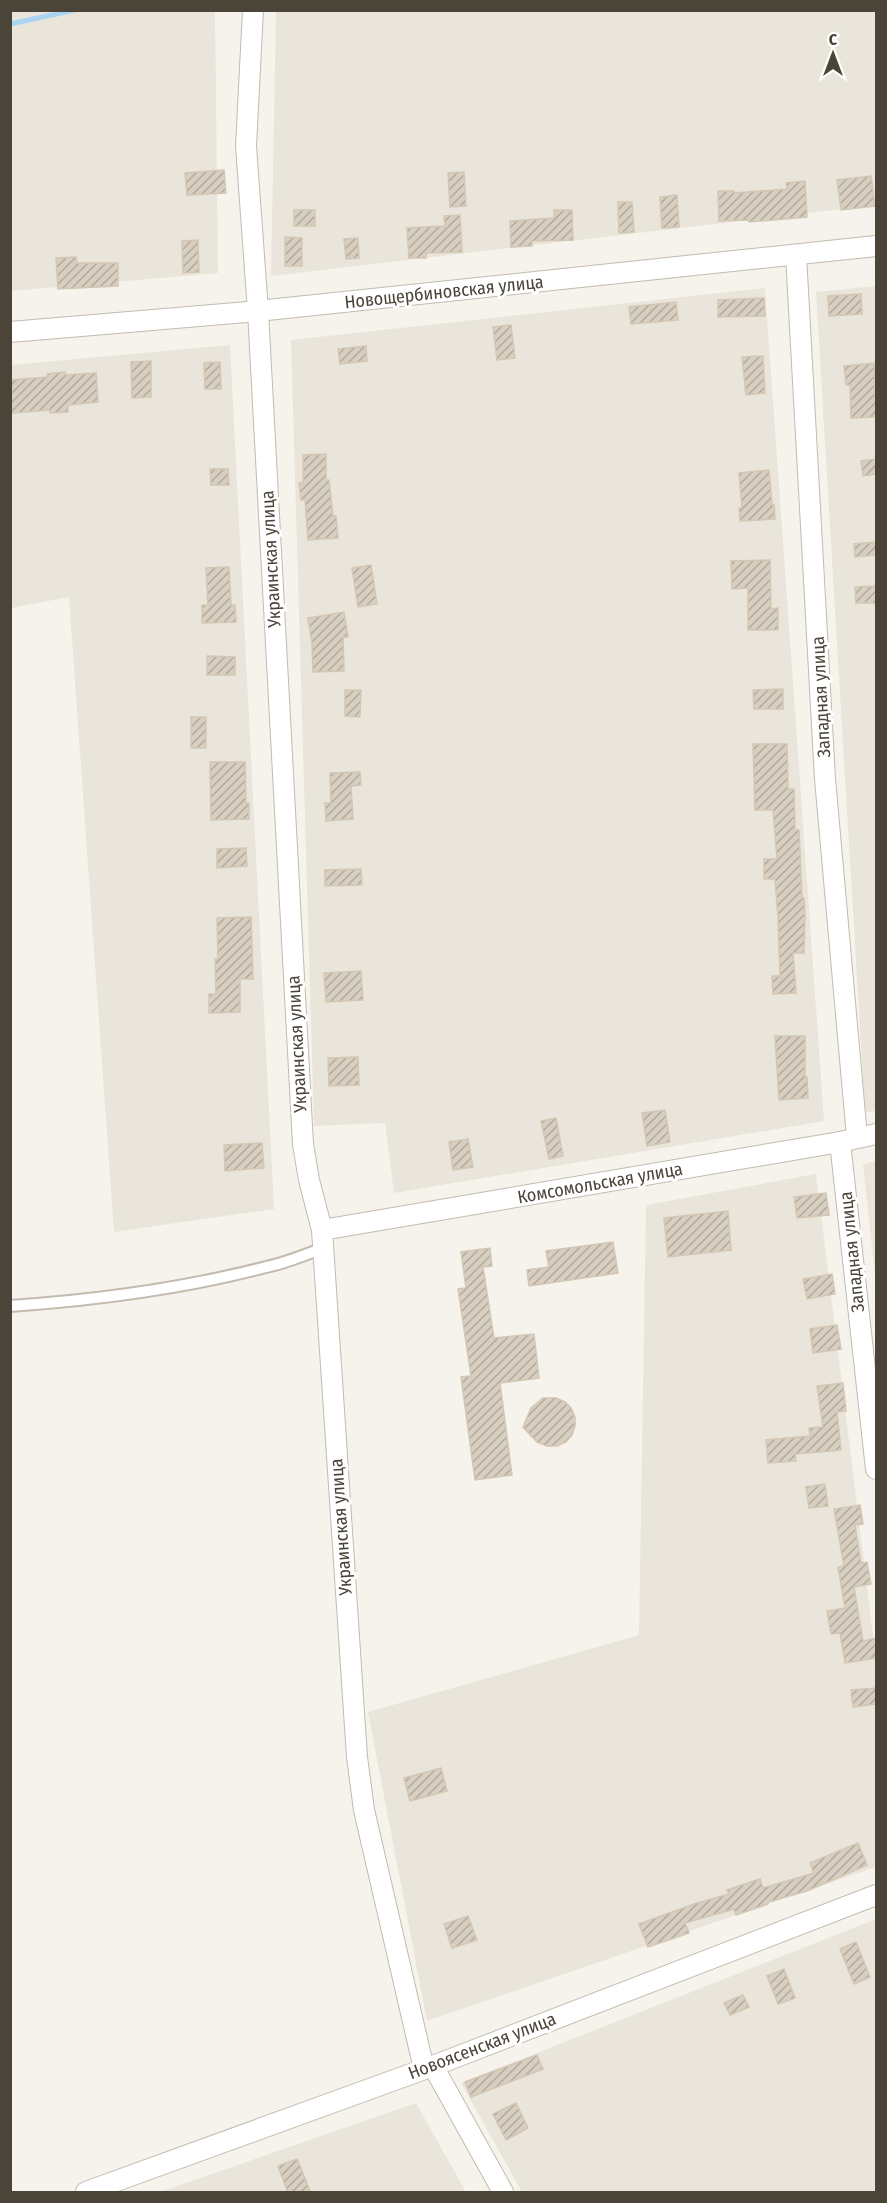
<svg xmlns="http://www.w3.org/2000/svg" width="887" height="2203" font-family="'Fira Sans Condensed',sans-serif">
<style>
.residential{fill:#eae5da}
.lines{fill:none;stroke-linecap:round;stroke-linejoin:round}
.stream{stroke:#a9d4f2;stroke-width:5}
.building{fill:url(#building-hatch);stroke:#d3c7b4;stroke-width:1.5}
.service-casing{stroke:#c2bbae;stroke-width:14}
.minor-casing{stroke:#c2bbae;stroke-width:22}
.service{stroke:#fff;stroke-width:10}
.minor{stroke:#fff;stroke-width:20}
.labels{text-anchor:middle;stroke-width:6;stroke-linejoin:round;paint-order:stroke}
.street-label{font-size:18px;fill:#4b4439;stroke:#fff}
</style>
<defs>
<pattern id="building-hatch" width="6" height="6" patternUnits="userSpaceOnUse" patternTransform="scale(1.5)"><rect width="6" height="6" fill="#d8cfc1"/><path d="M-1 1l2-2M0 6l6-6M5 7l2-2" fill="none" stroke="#b1aa9e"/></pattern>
</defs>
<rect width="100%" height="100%" fill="#f6f3ec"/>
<g class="residential">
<path d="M11,11H215L218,273L11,291Z"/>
<path d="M276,11H876V205L271,276Z"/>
<path d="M876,286V1111L865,1112L816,292Z"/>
<path d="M765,288L824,1121L394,1193L385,1123L314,1126L291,340Z"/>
<path d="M230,345L274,1209L114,1232L69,597L11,608V365Z"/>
<path d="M876,1161V1285L863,1164Z"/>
<path d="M816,1174L876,1659V1867L427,2021L368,1712L639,1635L646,1205Z"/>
<path d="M876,1919V2192H522L461,2083Z"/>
<path d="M416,2103L466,2192H160Z"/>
</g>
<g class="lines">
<path class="stream" d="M10,24L75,10"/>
</g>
<g class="building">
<path d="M224,170L226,193L187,195L185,173Z"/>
<path d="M464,172L466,206L450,207L448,173Z"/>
<path d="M871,176L875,206L841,210L837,180Z"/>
<path d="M805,181L807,217L749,222V220L719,221L718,191H734V193L787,189L786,183Z"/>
<path d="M677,195L679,227L662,228L660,197Z"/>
<path d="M618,202H632L634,232L619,233Z"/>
<rect x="294" y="210" width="21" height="16"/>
<path d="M554,210H572L573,240L532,241V246L511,247L510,221L554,218Z"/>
<path d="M460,215L462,252L426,253V258H409L407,228L445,226L444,216Z"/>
<path d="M285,237L302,238V266H285Z"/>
<path d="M358,238L359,258L346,259L344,239Z"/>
<path d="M198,240L199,272L183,273L182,241Z"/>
<path d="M76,257L77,263H118V286L58,289L56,258Z"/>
<path d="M861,294L862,314L829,316L828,296Z"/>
<path d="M764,298L765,316L718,317V300Z"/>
<path d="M676,302L678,320L631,324L629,307Z"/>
<path d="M511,325L515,358L497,360L493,327Z"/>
<path d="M366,346L367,361L340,364L338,349Z"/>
<path d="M763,356L765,393L746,395L742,357Z"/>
<path d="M151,361V397L132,398L131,362Z"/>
<path d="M220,362L221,389H205L204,363Z"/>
<path d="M874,363L876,417L851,418L850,385H846L844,366Z"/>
<path d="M65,372L66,375L96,373L98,402L68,405V412L50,413V410L12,413L10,380L48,377L47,374Z"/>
<path d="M326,454V480H329L333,516H336L338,538L308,540L305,499L301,500L299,483H303V455Z"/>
<path d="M876,459V474L863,476L861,461Z"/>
<path d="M210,469H228L229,485H211Z"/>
<path d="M769,470L772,505H774L775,519L740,521L739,508H742L739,473Z"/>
<path d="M876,542V555L855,557L854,544Z"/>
<path d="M770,560L771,609L778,608V630H748V588L732,589L731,561Z"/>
<path d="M371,565L377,604L358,607L352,568Z"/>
<path d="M229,567L231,605H235L236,622L202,623V605H208L206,568Z"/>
<path d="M876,586V603H856L855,587Z"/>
<path d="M344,612L348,637H343L344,671L313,672L312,643L308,618Z"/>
<path d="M207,656L235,657V675H207Z"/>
<path d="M783,689V709H754L753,690Z"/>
<path d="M345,690H361L360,717L345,716Z"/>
<rect x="191" y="717" width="15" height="31"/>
<path d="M753,744H787L788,789H794L795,830H799L802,898H804L805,916L804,953H793L796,993L773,994L772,976H780L778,917L775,879H764V859H777L773,810H755Z"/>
<path d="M210,762H245L246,803H249V819L211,820Z"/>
<path d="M360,772L361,785L351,786L353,819L326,821L325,803H331L330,773Z"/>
<path d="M246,848L247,866L217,868V849Z"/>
<path d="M361,869L362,885L325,886V870Z"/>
<path d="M251,917L253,979H240V1012L209,1013V994H216L215,959H218L217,918Z"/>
<path d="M361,971L363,1000L326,1002L324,973Z"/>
<path d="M775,1036H805V1077H807L808,1098L779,1100Z"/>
<path d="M358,1057L359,1085L329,1086L328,1058Z"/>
<path d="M665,1110L670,1142L647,1146L642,1113Z"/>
<path d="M556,1118L563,1156L549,1159L541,1121Z"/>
<path d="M468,1139L473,1167L453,1170L449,1142Z"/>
<path d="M262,1143L264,1168L225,1171L224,1145Z"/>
<path d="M826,1193L829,1215L797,1218L794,1197Z"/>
<path d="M728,1211L731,1250L668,1257L664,1218Z"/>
<path d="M613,1242L618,1273L529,1286L527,1270L549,1267L546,1251Z"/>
<path d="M490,1248L492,1266L483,1267L494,1338L534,1334L539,1378L500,1383L512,1475L475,1480L461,1377L471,1376L458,1289L466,1288L461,1252Z"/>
<path d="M832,1274L835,1294L807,1299L803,1279Z"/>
<path d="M837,1325L841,1349L813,1353L810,1329Z"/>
<path d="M843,1383L846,1411L837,1412L841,1450L795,1454L796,1461L768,1463L766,1440L810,1436L809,1428L823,1427L817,1386Z"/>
<path d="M543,1398H556L565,1402L571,1408L575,1417V1426L572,1435L566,1442L557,1446H547L537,1442L523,1427L531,1408Z"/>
<path d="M825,1484L828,1506L809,1508L806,1487Z"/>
<path d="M860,1505L863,1524L855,1525L861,1563L867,1562L871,1584L854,1587L863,1641L876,1638V1658L845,1663L840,1633L831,1634L827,1611L845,1608L838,1567L844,1566L834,1509Z"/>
<path d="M876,1688V1704L853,1707L851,1690Z"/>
<path d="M441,1768L447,1791L410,1801L404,1778Z"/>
<path d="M858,1843L867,1865L807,1891L768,1902V1904L736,1915L734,1909L685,1923L689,1933L648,1947L639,1924L694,1904L729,1894L727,1890L760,1879L763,1888L814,1873L810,1863Z"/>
<path d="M468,1916L477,1940L452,1948L444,1924Z"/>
<path d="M856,1942L870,1977L854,1984L840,1949Z"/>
<path d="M784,1969L795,1998L778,2004L767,1976Z"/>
<path d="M743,1995L749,2007L730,2015L724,2003Z"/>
<path d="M537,2055L543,2069L471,2097L465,2082Z"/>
<path d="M516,2103L528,2128L506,2140L493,2114Z"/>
<path d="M297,2159L311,2193H288L278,2166Z"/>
</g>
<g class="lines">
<g class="service-casing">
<path id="service" d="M10,1306C97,1300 182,1289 266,1267C286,1263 305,1255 323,1248"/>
</g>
<g class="minor-casing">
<g id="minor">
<path d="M253,10L246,146L258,311L303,1144L309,1180L322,1230L357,1757L364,1810L424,2069"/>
<path d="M796,255L825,779L857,1137"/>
<path d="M10,332L258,311L876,246"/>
<path d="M840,1142L876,1469"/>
<path d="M322,1230L840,1142L876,1134"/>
<path d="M433,2066L503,2192"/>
<path d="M86,2192L433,2066L876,1895"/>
</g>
</g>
<use href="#service" class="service"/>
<use href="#minor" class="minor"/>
</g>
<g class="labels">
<g class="street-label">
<text transform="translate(444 292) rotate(-6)" y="6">Новощербиновская улица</text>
<text transform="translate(271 559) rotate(-93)" y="6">Украинская улица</text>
<text transform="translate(821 697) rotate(-93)" y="6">Западная улица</text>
<text transform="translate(297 1044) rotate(-93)" y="6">Украинская улица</text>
<text transform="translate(600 1183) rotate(-10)" y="6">Комсомольская улица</text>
<text transform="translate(852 1252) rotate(-96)" y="6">Западная улица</text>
<text transform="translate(341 1527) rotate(-94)" y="6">Украинская улица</text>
<text transform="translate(482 2046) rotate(-21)" y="6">Новоясенская улица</text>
</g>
</g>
<rect width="887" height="2203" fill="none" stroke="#4b4439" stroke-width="24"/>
<g transform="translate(833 54)" stroke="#ffffff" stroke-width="4.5" paint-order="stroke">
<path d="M0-4.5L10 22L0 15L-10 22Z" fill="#4b4439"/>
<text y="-9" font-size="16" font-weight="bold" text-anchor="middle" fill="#4b4439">С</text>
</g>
</svg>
